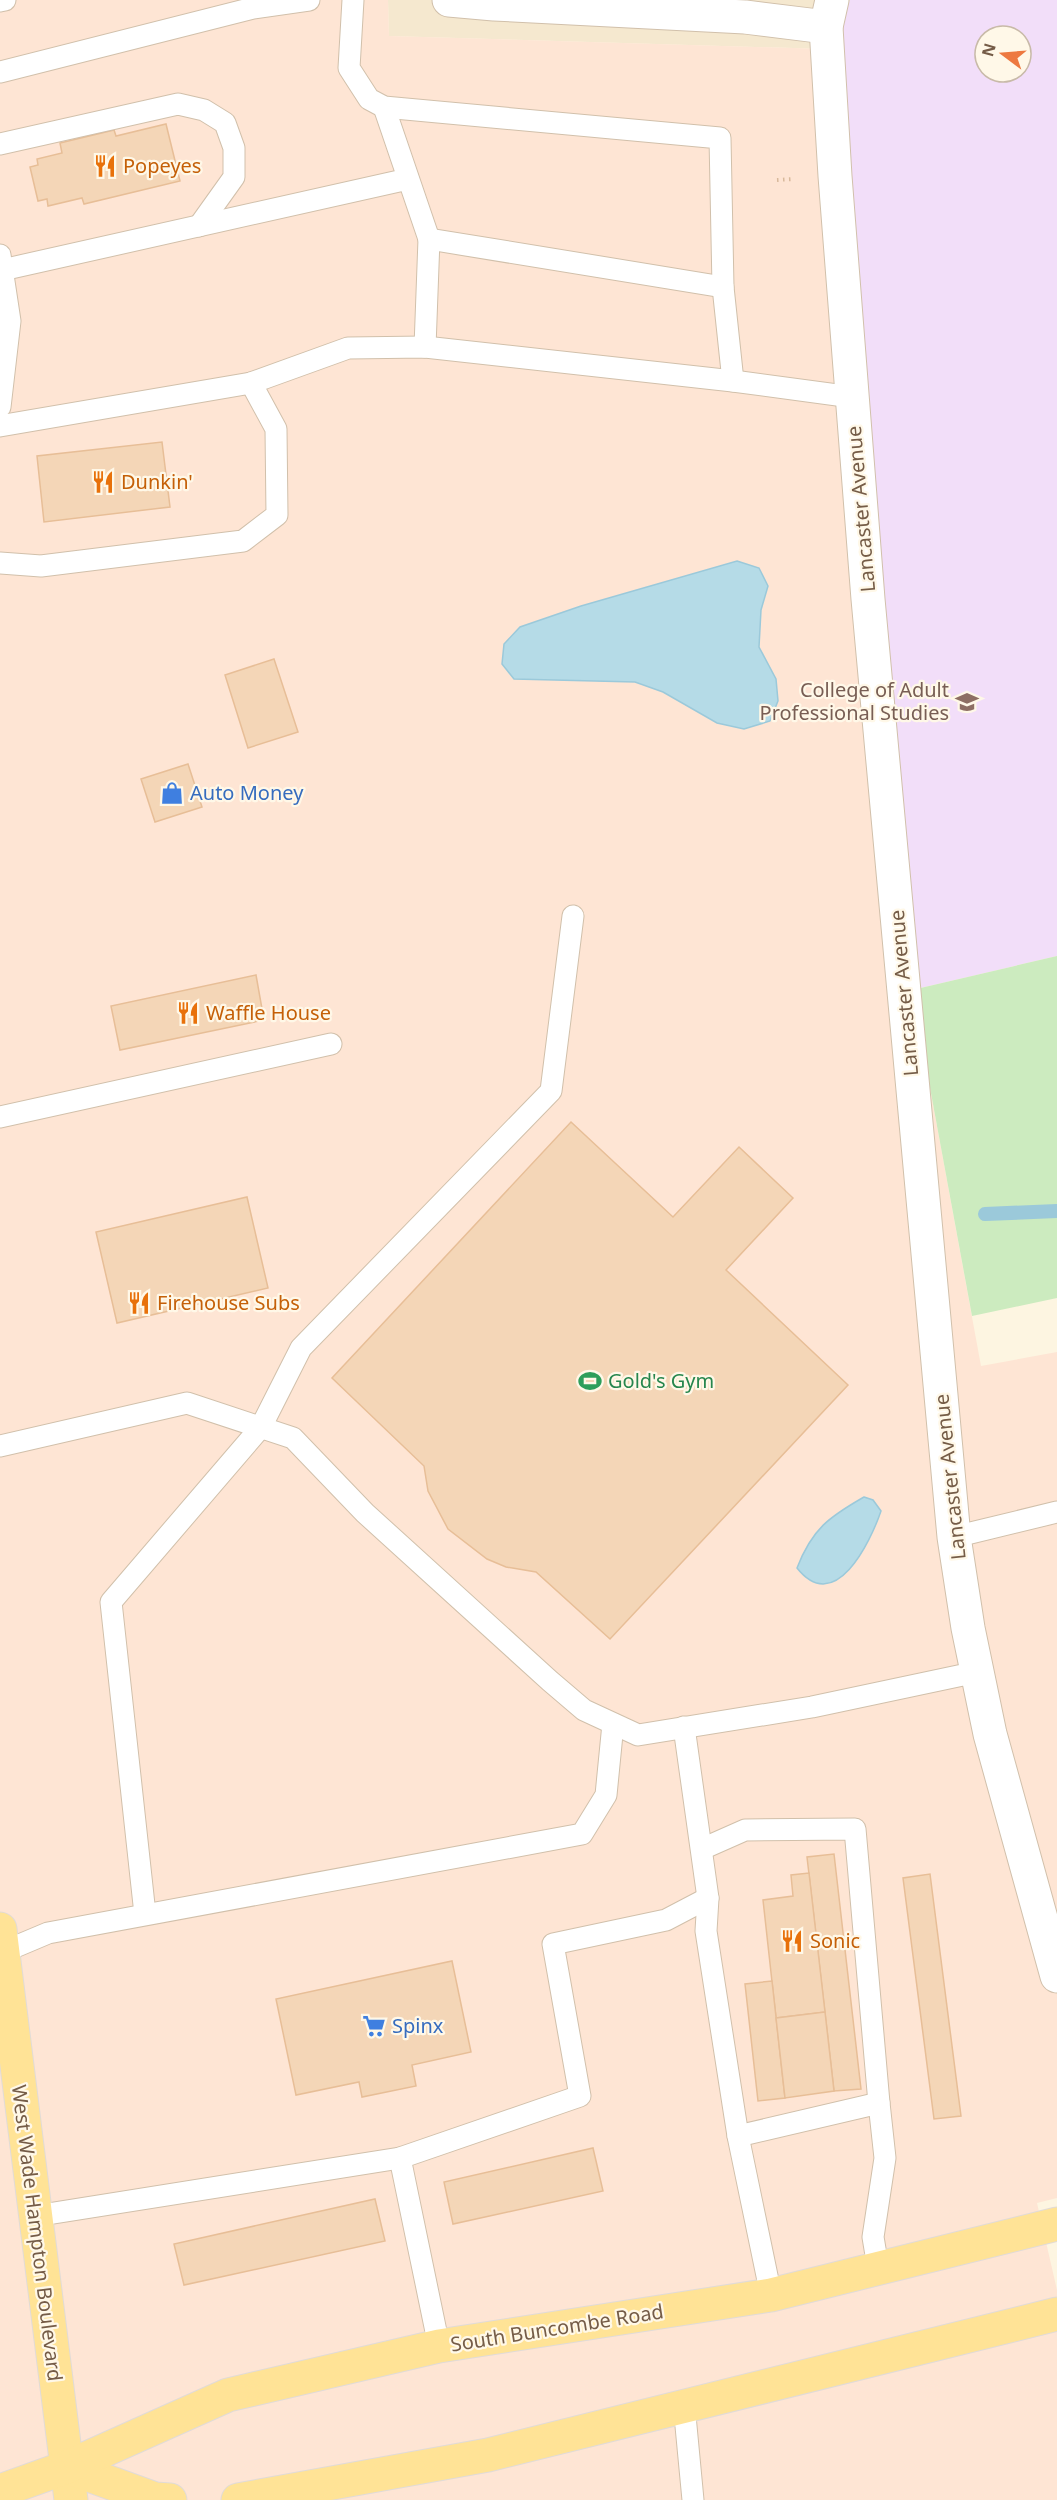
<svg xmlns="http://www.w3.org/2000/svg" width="1057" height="2500" font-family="'Noto Sans',sans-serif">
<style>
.residential{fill:#f5e8cf}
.commercial{fill:#fee5d4}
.education{fill:#f2def9;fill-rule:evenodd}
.green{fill:#ccebbf}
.water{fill:#b5dbe7;stroke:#9bc9da;stroke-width:1.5}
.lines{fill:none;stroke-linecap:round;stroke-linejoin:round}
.stream{stroke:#9bc9da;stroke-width:14}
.building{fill:#f4d6b7;stroke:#e7be97;stroke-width:1.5}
.lane-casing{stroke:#d1c0ab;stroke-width:23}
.street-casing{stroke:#d1c0ab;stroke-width:35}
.primary-casing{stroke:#e1dbd7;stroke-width:35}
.path{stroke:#d8b99b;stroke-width:4;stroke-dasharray:1.5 4.5;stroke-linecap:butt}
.lane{stroke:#fff;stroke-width:21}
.street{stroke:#fff;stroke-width:33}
.primary{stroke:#ffe396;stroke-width:33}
.labels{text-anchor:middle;stroke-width:4.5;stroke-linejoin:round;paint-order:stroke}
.food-label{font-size:20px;fill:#c56008;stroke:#fff8e8;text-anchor:start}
.street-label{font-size:20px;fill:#755c47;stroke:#fff8e8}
.education-label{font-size:20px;fill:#785e54;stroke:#fff8e8;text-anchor:end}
.shop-label{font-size:20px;fill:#366cbe;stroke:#fff8e8;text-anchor:start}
.leisure-label{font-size:20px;fill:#27864d;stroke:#fff8e8;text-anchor:start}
</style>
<rect width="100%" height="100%" fill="#fdf5e1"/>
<path class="residential" d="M388,0H850L825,49L389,36Z"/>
<path class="commercial" d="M0,0H388L389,36L825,49L912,990L981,1366L1057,1352V2198L1037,2203L1057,2290V2500H0Z"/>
<path class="education" d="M850,0H1057V956L912,990L825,49ZM985,36H1021V72H985Z"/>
<path class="green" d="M1057,956V1298L972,1316L912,990Z"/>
<g class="water">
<path d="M737,561L759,568L768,586L761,610L759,647L776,679L778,701L770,721L744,729L717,723L663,692L635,682L514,679L502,664L504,644L520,627L581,606Z"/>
<path d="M864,1497L873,1500L881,1511C870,1543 835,1616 797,1568C812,1529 829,1517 864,1497Z"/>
</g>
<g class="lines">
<path class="stream" d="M985,1214L1057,1211"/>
</g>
<g class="building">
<path d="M166,124L180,181L84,204L82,198L48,206L47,199L38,201L30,167L38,165L37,159L62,153L60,143L114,130L116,136Z"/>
<path d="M162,442L170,507L44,522L37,456Z"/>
<path d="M274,659L298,732L248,748L225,675Z"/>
<path d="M188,764L202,807L155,822L141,779Z"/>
<path d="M256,975L264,1020L120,1050L111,1006Z"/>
<path d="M571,1122L673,1217L739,1147L793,1198L726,1270L848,1385L610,1639L536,1572L506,1567L487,1559L448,1529L428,1491L424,1466L332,1378Z"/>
<path d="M247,1197L268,1288L117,1323L96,1232Z"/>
<path d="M834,1854L861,2089L834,2091L807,1857Z"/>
<path d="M809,1873L825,2012L776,2018L763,1900L793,1896L791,1875Z"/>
<path d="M930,1874L961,2116L934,2119L903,1878Z"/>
<path d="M452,1961L471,2052L412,2065L416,2086L362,2097L359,2082L296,2095L276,1999Z"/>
<path d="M772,1981L785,2098L758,2101L745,1984Z"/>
<path d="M825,2012L834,2091L785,2098L776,2018Z"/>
<path d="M593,2148L603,2191L453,2224L444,2182Z"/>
<path d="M375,2199L385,2241L184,2285L174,2244Z"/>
</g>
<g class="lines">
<g class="lane-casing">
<g id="lane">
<path d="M353,0L349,68L369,99L384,107L720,138L723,287L733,381"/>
<path d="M0,1L5,0"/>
<path d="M0,72L253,8L309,0"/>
<path d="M384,107L429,239"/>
<path d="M0,144L178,104L204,110L225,123L234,148V177L199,226"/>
<path d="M0,255L10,321L0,407"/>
<path d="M2,270L408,179"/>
<path d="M425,347L429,239L723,287"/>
<path d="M0,426L251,383L348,348L425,347L733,381L852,397"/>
<path d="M0,563L41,566L243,541L277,515L276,429L251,383"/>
<path d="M0,1117L331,1044"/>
<path d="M0,1446L187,1403L293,1438L365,1513L550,1681L584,1710L638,1735L812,1707L977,1672"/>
<path d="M954,1537L1057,1512"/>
<path d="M684,1727L708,1898L706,1931L738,2136"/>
<path d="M702,1849L745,1830L855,1829L879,2103"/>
<path d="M145,1914L111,1602L261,1427L301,1348L551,1091L573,916"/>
<path d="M3,1952L48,1933L582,1834L606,1795L613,1724"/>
<path d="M35,2216L400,2158"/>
<path d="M771,2295L738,2136L879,2103L885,2158L873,2237L878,2267"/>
<path d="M439,2346L400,2158L580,2096L553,1944L666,1920L708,1898"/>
<path d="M684,2405L693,2500"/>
</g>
</g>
<g class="street-casing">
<g id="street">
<path d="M449,0L494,4L745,17L826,27"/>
<path d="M832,0L826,27L835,176L868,599L954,1537L968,1628L990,1734L1057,1976"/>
</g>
</g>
<g class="primary-casing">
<g id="primary">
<path d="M0,1929L71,2500"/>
<path d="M67,2467L155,2499L170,2500"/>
<path d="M0,2491L67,2467L228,2395L439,2346L771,2295L1057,2224"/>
<path d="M238,2500L488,2455L1057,2314"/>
</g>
</g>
<path class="path" d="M777,180L793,179"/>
<use href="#lane" class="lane"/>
<use href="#street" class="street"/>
<use href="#primary" class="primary"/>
</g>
<defs>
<g id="restaurant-bare" transform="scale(1.8)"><path d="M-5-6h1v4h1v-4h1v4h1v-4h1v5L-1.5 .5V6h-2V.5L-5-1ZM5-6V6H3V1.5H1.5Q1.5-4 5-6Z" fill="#e8710a" stroke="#fff8e8" stroke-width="2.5" paint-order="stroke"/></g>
<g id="university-bare" transform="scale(1.8)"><path d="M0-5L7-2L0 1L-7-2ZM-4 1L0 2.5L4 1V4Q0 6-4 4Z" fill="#8d6e63" stroke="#fff8e8" stroke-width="2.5" paint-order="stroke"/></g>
<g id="shop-bare" transform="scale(1.8)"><path d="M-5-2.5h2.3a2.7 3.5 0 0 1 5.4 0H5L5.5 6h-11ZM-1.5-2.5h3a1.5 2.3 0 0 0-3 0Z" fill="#3f7fe0" stroke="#fff8e8" stroke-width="2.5" paint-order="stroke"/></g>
<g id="stadium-bare" transform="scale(1.8)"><path d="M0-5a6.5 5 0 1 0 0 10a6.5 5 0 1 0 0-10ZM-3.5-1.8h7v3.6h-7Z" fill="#2e9e5b" stroke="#fff8e8" stroke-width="2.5" paint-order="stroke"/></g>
<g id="supermarket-bare" transform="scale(1.8)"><path d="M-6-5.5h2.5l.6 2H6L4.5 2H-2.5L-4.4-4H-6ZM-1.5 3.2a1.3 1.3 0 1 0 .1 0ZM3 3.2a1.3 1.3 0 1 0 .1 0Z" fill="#3f7fe0" stroke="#fff8e8" stroke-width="2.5" paint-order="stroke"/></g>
</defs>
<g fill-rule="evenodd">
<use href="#restaurant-bare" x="105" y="166"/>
<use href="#restaurant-bare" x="103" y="482"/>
<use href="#university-bare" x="967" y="702"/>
<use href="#shop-bare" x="172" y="793"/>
<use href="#restaurant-bare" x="188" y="1013"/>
<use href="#restaurant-bare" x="139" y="1303"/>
<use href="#stadium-bare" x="590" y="1381"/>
<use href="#restaurant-bare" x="792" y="1941"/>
<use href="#supermarket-bare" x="374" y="2026"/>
</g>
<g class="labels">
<g class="food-label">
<text x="123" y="173">Popeyes</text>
<text x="121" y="489">Dunkin'</text>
<text x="206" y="1020">Waffle House</text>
<text x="157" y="1310">Firehouse Subs</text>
<text x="810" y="1948">Sonic</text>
</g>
<g class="street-label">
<text transform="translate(861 509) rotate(-95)" y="7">Lancaster Avenue</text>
<text transform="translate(904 993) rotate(-95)" y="7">Lancaster Avenue</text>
<text transform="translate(950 1477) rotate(-96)" y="7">Lancaster Avenue</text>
<text transform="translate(37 2233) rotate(83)" y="7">West Wade Hampton Boulevard</text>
<text transform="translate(557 2328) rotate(-9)" y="7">South Buncombe Road</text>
</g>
<g class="education-label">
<text x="949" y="697">College of Adult<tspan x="949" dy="23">Professional Studies</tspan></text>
</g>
<g class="shop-label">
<text x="190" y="800">Auto Money</text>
<text x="392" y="2033">Spinx</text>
</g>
<g class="leisure-label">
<text x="608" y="1388">Gold's Gym</text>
</g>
</g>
<g transform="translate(1003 54) rotate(286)"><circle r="28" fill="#fff8e8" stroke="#c8baa8" stroke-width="1.5"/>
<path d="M0-4.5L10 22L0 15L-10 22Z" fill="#ed7940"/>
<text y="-9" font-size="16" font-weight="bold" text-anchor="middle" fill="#755c47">N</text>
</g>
</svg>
